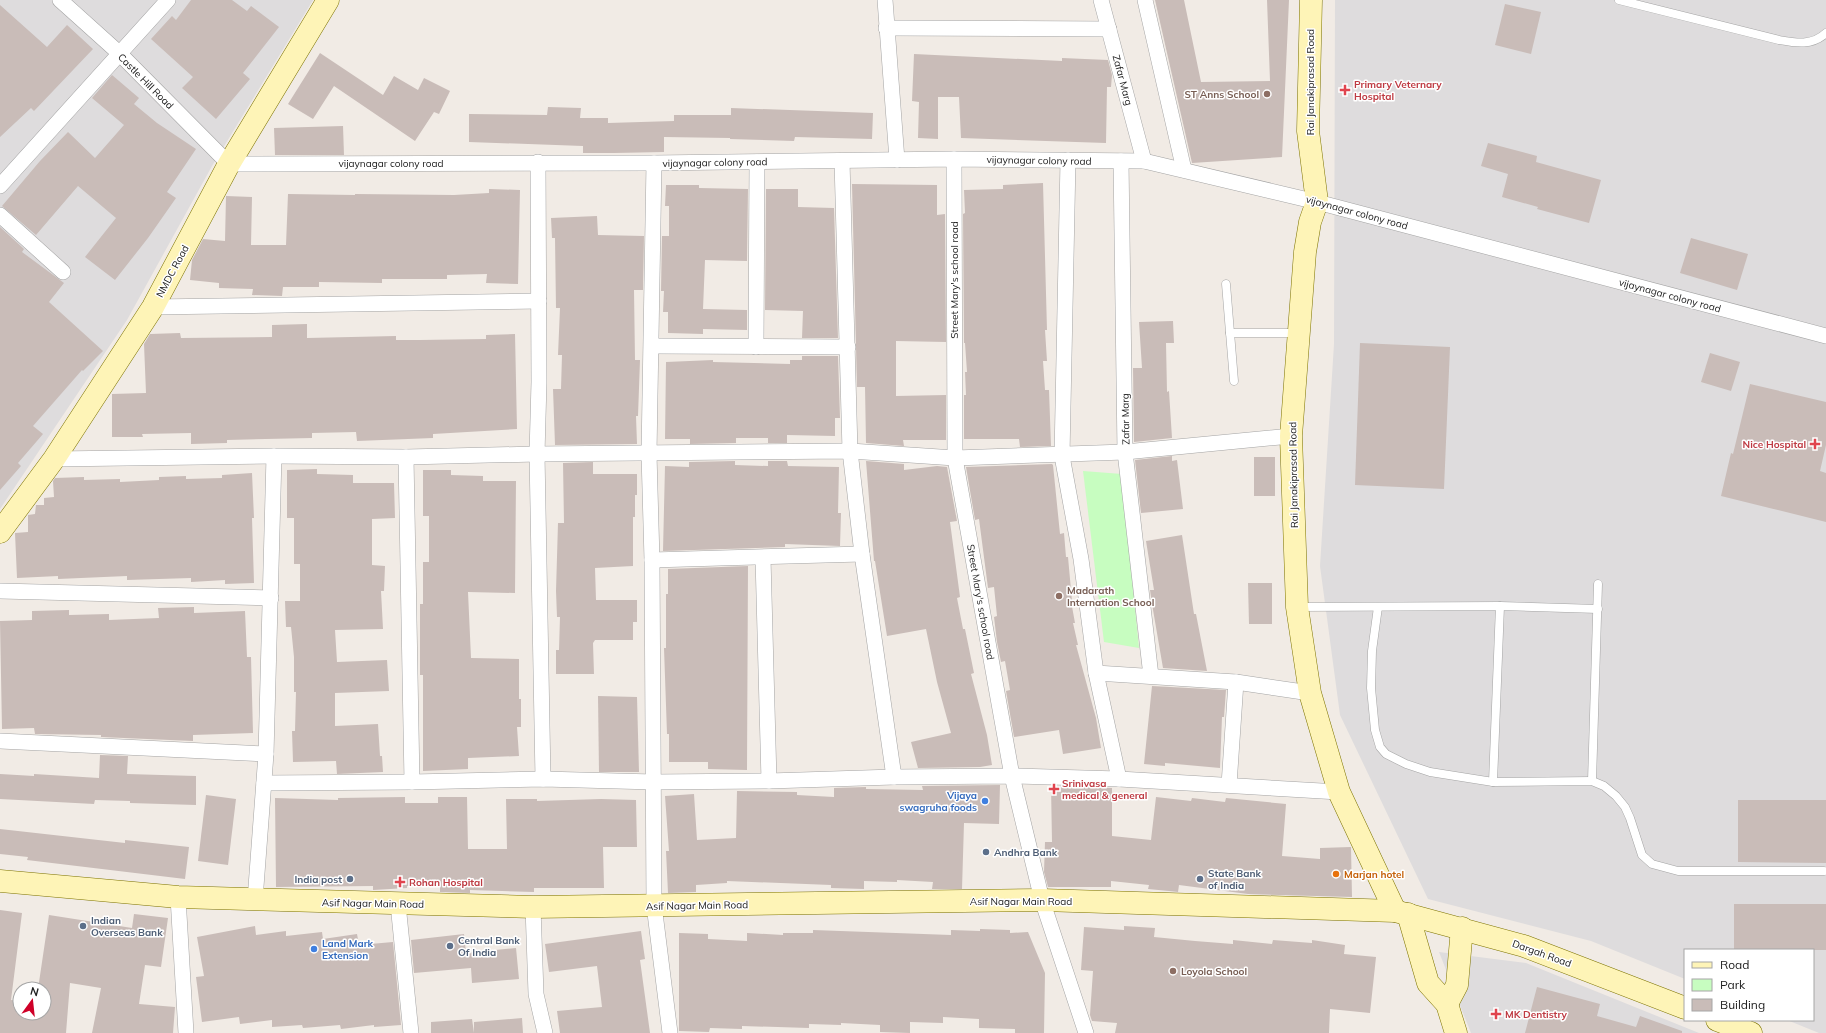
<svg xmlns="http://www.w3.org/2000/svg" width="1826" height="1033" font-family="Mulish,sans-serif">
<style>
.residential{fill:#dedcdd}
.park{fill:#c7fdc0}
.building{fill:#c9bcb8}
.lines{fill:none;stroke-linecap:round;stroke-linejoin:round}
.lane-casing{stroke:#a4a4a4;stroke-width:9}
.street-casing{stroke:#a4a4a4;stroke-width:16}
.secondary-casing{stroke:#7d7300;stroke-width:23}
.lane{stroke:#fff;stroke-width:8}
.street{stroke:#fff;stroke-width:15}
.secondary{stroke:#fef4b7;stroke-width:22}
.health-dot{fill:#e0444e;stroke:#fff;stroke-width:1.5}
.education-dot{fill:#8d6e63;stroke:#fff;stroke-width:1.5}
.shop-dot{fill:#3f7fe0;stroke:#fff;stroke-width:1.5}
.service-dot{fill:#5c6f8a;stroke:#fff;stroke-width:1.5}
.food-dot{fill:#e8710a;stroke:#fff;stroke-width:1.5}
.labels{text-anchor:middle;stroke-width:3;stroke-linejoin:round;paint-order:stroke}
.street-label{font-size:10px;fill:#202020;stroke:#fff}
.health-label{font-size:10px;font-weight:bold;fill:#be3a42;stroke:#fff;text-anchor:start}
.education-label{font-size:10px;font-weight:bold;fill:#785e54;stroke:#fff;text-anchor:start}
.shop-label{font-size:10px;font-weight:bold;fill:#366cbe;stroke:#fff;text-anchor:end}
.service-label{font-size:10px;font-weight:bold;fill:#4e5e75;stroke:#fff;text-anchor:start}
.food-label{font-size:10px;font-weight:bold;fill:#c56008;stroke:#fff;text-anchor:start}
</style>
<rect width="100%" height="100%" fill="#f1ebe5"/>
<g class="residential">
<path d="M0,0H313L212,166L127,320L0,509Z"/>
<path d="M1335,0H1826V1033H1819L1787,1020H1813V950H1685V979L1591,941L1428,899L1340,715L1320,566L1334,344Z"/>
<path d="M1439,952L1526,963L1699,1033H1471Z"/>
</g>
<path class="park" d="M1083,471L1122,474L1139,648L1104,642Z"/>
<g class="building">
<path d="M191,0H232L247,11L251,6L279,27L243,73L250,79L216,119L182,88L193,77L151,39L172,16L176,20Z"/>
<path d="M1155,0H1184L1201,82L1270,81L1267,0H1289L1282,157L1192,163Z"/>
<path d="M1505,4L1541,12L1531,54L1495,45Z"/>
<path d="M0,5L47,47L67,25L93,49L34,111L31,108L0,137Z"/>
<path d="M320,53L383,95L394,76L418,90L424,78L450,91L439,114L434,112L415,141L334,86L313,119L288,104Z"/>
<path d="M914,54L1062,61V58L1108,60L1112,75L1111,87H1107L1106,143L961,138L959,97H938V139L918,138L919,102L912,101Z"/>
<path d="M112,75L139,98L134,104L157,123L196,149L167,192L176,198L148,238L115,280L85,257L116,218L78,186L36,235L2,206L40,161L68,132L95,158L124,125L92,98Z"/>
<path d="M548,107L581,108L580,118H608V123L674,121V115H731V108L873,113L872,139L795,137L794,141L730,139V138L664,137V152L614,153H583V146L469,142V114L547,115Z"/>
<path d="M343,126L344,155H275L274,128Z"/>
<path d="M1488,143L1537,156L1536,162L1601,180L1589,223L1537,209L1538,207L1502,197L1508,174L1481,166Z"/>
<path d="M1043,183L1047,330H1045L1047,361H1043L1045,390H1049L1051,446L1020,447L1019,439H964V395H966L965,372H967L965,343H964L963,214L965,213L964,190L1003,189V185Z"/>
<path d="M852,184L937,185V215L945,214L946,342L896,341V396L946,395V440H903L904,446L866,443L865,387H857Z"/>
<path d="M666,185H699V188L748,189L747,261L705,260L703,309L747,310V330L703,329V334L668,333V312H663L664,291H661L662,236H669V206H665Z"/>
<path d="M489,189L520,190L518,284L486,283L487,274L447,275V279H382V283L319,282V287H283L282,296L252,295L253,289L219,288V283L190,280L192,260L203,239L225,241L226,196L252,197L251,245H286L288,194L355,195V194L454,195L489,193Z"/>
<path d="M766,189H798V207L834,208L838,338H802L803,311L765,310Z"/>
<path d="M597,216L598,235L644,236L643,290H634L635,360H640L638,416H636L637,444L555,445L553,389H561L562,355H558L560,308H556L555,238H552L551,218Z"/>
<path d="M0,227L24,249L22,252L64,283L49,302L103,351L83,371L82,370L33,426L43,434L18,463L21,466L0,490Z"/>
<path d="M1691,238L1748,254L1737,290L1680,273Z"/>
<path d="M1173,321L1174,343H1166L1167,392L1169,391L1172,438L1134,442L1133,368H1142L1139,322Z"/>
<path d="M307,324V338L396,336V340H420L486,339V335L515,334L517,429L433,434V438L357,441L356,432L312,433V438L227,440V443L191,444V433L142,434L143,437H112V394L146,393L144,344L150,334L180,333L181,338L272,337V325Z"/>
<path d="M1360,343L1450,347L1444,489L1355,485Z"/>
<path d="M1710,353L1740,362L1731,391L1701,382Z"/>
<path d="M802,356H838L840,418H835V436L787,435V443H768V438H736V443L690,444V439H665L666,362L713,360V362L790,364V360H802Z"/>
<path d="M1750,384L1826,402V445L1820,471L1826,473V522L1721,496L1731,453L1733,454Z"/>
<path d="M1172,456V461L1177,460L1183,509L1141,513L1135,460Z"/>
<rect x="1254" y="457" width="21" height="39"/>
<path d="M735,461V465L768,466V461H787L788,466L839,467L838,513H841L840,546L785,544V547L663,551L665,466L689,467V462Z"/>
<path d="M866,461L904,464V470L937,466L947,467L957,521L950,522L960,597L957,598L963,629H965L974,673L971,674L987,735L992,765L980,767L918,768L911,742L951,733L937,682L926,629L887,636L875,561H874Z"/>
<path d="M593,462V474H637V495H635V517H633V566L595,568L596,600H637V622H633V640H595L593,643L594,674H556V650H559L560,617H557L556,591L558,523H564L563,463Z"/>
<path d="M1052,464L1053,465L1060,534L1064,533L1066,557H1068L1072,601H1071L1075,623H1073L1078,645H1076L1096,718L1101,748L1063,754L1059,730L1014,737L1006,691L1010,690L1005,661L1001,662L997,642L994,617L997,616L994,587L988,588L979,519L975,520L966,467Z"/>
<path d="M317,469V474L353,475V483H394L395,518L372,519V565L385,566L384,591H381L383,629L335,630L337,662L387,660L389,691L335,693V726L378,724L380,756H382L383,772L337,774L336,761L293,762L292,731H295L296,692H294V657L291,627H286L285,601H300V564H294V518H287V470Z"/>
<path d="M423,470H451V475L483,476V481H516L515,593L468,592L471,658L519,659V699H521V727H517L519,756L468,758V769L423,771V675H420V604H423V562H429V516H423Z"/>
<path d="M252,473L254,518H252L254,583L225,584V580L191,582V578L127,580V576L58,579V576L17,578L15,533L28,532V515L35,514L36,505H44V498L54,497L53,481L55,478L84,477V480L120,479V482L159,480V477L186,476V479L222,478V475Z"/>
<path d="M1182,535L1194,614H1196L1207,671L1163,668L1152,604L1150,590H1154L1146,541Z"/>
<path d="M748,566L747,770L708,769V762H669V734H667L664,648H666V594H668V569Z"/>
<path d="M1248,583H1272V624H1249Z"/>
<path d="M194,607V613L245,611L247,657H251L253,733L193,735V741L101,737V735L35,734L34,728L2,729L0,621L32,620V611L69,610V615L109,614V620L159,618L158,608Z"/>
<path d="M1152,686L1226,690L1224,717H1222L1220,768L1165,763V766L1144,764Z"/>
<path d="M598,696L637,697L639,772H599Z"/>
<path d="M100,755L128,756L127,774L196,776V805L130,803V801L95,800L94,804L0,799V774L34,776V774L99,778Z"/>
<path d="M1000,785L999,824L964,823L962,889H932L933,882L897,880V882L864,881V889L831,888V885L727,881V883L696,885V892L668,893L666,851H669L665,796L694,794L697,840L736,838L737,791L797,792V795L834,797V788L866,787V789L923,790L922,786Z"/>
<path d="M1051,786L1112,788V836L1151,840L1156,797L1191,801L1192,798L1225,802L1226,798L1286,804L1282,856L1320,859V848L1351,847L1352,897L1248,894L1179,885L1178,892L1169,891L1148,889L1149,885L1111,881V887H1048L1044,872L1045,842H1052Z"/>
<path d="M206,795L236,799L228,865L198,861Z"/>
<path d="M405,797V803H438V797H467L468,849H507L506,799H537V801L601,799L636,800L637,847H603L604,888H534V892L470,890V893L440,892V885L407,886V888L373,890V886L276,887L275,798L338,800V798Z"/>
<path d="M1738,800H1826V863L1738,862Z"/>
<path d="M0,829L125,843V840L189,847L185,879L27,860L28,857L0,854Z"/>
<rect x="1734" y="904" width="92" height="46"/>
<path d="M0,910L22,913L11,1000L20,1001V1013H44V989H38L49,915L132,928L134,914L168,918L161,967L145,965L139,1004L175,1007L173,1033H92L101,988L70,983L66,1033H0Z"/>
<path d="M255,926L256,935L286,931V936L322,932L323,939L357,934L359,945L393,942L401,1025L374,1027V1025L341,1029L340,1025L303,1028L302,1025L272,1027V1020L240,1024L239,1017L202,1022L196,977L204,976L197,937Z"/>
<path d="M1124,926L1155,928L1154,937L1195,941L1233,944V940L1272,944L1273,940L1312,943V940L1345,945L1344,954L1376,957L1370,1013L1330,1009L1329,1033H1115L1117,1023L1092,1021L1090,1015L1093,971L1081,970L1084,927L1124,930Z"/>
<path d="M980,929L1010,930V933L1028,932L1045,973L1044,1033H1015V1029L979,1028V1019L943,1017V1023L910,1022V1033L880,1032V1025L841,1023V1025L809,1024V1028L742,1026V1029L710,1028L709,1032L679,1031V933L708,934V939L747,941V933L783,935V933H813V930L951,935V930L980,931Z"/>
<path d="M641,931L645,959L640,960L650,1033H560L557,1011L602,1007L597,966L549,972L545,944Z"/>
<path d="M464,934L466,953L516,948L519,979L472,983L471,968L414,973L411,940Z"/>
<path d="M1537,987L1600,1004L1597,1016L1636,1027L1640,1016L1682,1031V1033H1525Z"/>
<path d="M522,1018L523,1033H474V1022Z"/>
<path d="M472,1019L474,1033H431V1022Z"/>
</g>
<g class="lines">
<g class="lane-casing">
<g id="lane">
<path d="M1619,0L1779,40C1796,43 1812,46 1826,33"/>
<path d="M1226,284L1234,381"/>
<path d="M1230,333H1298"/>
<path d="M1298,607L1500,606L1598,609"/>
<path d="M1378,607L1372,651L1371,688L1375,730L1380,747L1386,754L1406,764L1430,772L1493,782L1592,781L1604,786L1616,796L1625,807L1630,818L1642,855L1652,864L1678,871H1824"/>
<path d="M1592,781L1598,584"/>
<path d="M1493,782L1500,606"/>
</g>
</g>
<g class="street-casing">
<g id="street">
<path d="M60,0L119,53L229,164L654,163L954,159L1144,161L1317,202L1826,336"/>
<path d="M885,0L897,160"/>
<path d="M1101,0L1144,161"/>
<path d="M1145,0L1184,170"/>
<path d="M886,28L1109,29"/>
<path d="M954,159L955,458L1012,776L1042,900L1086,1033"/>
<path d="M1068,160L1062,456L1081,559L1096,673L1119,779"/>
<path d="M842,161L850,451L862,554L894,777"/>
<path d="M1121,161L1125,452L1151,676"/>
<path d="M538,162L539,382L537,454L543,779"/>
<path d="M654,163L649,454L652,560L654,905L670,1033"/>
<path d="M0,186L168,0"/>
<path d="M0,215L63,272"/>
<path d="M153,307L539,301"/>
<path d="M652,346L848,347"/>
<path d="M756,347L757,162"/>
<path d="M406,457L412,782"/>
<path d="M54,459L274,456L406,457L537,454L850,451L955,458L1125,452L1291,436"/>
<path d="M763,558L769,781"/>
<path d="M652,560L862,554"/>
<path d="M0,591L271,598"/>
<path d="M1096,673L1236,682L1310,693"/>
<path d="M0,741L266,754"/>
<path d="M264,783L412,782L543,779L654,782L769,781L894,777L1012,776L1119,779L1339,792"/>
<path d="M1229,785L1236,682"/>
<path d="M178,897L186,1033"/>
<path d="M255,900L266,754L274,456"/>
<path d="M398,904L411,1033"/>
<path d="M533,907L536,994L545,1033"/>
</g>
</g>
<g class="secondary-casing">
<g id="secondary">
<path d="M1311,0L1308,131L1317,202L1310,222L1305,252L1291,436L1297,607L1310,693L1339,792L1395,911"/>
<path d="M0,532L54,459L153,307L229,164L328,0"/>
<path d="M0,881L178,897L533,907L1042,900L1395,911L1524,946L1685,1008"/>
<path d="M1408,914L1428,983L1447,1004L1456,1033"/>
<path d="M1447,1004L1457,985L1462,928"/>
<path d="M1717,1020L1751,1033"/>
</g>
</g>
<use href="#lane" class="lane"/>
<use href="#street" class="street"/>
<use href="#secondary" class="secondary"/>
</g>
<g class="health-dot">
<path d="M1343 84h4v4h4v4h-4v4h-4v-4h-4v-4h4z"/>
<path d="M1813 438h4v4h4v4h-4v4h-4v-4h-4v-4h4z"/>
<path d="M1052 783h4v4h4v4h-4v4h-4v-4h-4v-4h4z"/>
<path d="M398 876h4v4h4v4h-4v4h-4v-4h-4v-4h4z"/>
<path d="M1494 1008h4v4h4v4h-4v4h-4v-4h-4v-4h4z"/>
</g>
<g class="education-dot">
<circle cx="1267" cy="94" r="4"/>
<circle cx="1059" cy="596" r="4"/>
<circle cx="1173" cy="971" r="4"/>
</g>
<g class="shop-dot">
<circle cx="985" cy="801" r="4"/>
<circle cx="314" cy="949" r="4"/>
</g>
<g class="service-dot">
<circle cx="986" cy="852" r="4"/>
<circle cx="350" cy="879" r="4"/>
<circle cx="1200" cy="879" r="4"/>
<circle cx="83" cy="926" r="4"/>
<circle cx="450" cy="946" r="4"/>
</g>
<circle class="food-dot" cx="1336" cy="874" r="4"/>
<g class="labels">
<g class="street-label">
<text transform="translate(1123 80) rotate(75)" y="4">Zafar Marg</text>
<text transform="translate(146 81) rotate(45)" y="4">Castle Hill Road</text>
<text transform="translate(1310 82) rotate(-90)" y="4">Rai Janakiprasad Road</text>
<text transform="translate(1039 160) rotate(1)" y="4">vijaynagar colony road</text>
<text transform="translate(715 162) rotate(-1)" y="4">vijaynagar colony road</text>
<text x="391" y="167">vijaynagar colony road</text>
<text transform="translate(1357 212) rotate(15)" y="4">vijaynagar colony road</text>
<text transform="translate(172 271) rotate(-62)" y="4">NMDC Road</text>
<text transform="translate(954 280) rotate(-90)" y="4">Street Mary's school road</text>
<text transform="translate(1670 295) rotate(15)" y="4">vijaynagar colony road</text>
<text transform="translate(1125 419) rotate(-91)" y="4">Zafar Marg</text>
<text transform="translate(1293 475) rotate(-91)" y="4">Rai Janakiprasad Road</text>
<text transform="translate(981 602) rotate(80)" y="4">Street Mary's school road</text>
<text x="1021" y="905">Asif Nagar Main Road</text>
<text transform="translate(373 903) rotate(1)" y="4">Asif Nagar Main Road</text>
<text transform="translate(697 905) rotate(-1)" y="4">Asif Nagar Main Road</text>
<text transform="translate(1542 953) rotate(20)" y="4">Dargah Road</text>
</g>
<g class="health-label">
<text x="1354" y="88">Primary Veternary<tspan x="1354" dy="12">Hospital</tspan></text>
<text x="1806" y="448" text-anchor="end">Nice Hospital</text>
<text x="1062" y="787">Srinivasa<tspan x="1062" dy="12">medical &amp; general</tspan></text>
<text x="409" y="886">Rohan Hospital</text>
<text x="1505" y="1018">MK Dentistry</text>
</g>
<g class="education-label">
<text x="1259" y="98" text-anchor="end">ST Anns School</text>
<text x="1067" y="594">Madarath<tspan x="1067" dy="12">Internation School</tspan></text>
<text x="1181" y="975">Loyola School</text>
</g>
<g class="shop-label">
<text x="977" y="799">Vijaya<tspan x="977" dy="12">swagruha foods</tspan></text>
<text x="322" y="947" text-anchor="start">Land Mark<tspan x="322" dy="12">Extension</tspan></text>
</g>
<g class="service-label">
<text x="994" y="856">Andhra Bank</text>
<text x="1208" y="877">State Bank<tspan x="1208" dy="12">of India</tspan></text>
<text x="342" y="883" text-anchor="end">India post</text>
<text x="91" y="924">Indian<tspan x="91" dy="12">Overseas Bank</tspan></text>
<text x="458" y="944">Central Bank<tspan x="458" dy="12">Of India</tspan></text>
</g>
<g class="food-label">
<text x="1344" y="878">Marjan hotel</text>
</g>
</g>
<rect x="1684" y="949" width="130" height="72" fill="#ffffff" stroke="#a6a6a6"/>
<rect x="1692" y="962" width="20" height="6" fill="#fef4b7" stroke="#a6a6a6"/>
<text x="1720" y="969" font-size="12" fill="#202020">Road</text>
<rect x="1692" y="979" width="20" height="12" fill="#c7fdc0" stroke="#a6a6a6"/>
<text x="1720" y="989" font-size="12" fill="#202020">Park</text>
<rect x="1692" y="999" width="20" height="12" fill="#c9bcb8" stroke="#a6a6a6"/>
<text x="1720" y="1009" font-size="12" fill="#202020">Building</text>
<g transform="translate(32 1001) rotate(15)"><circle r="19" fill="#ffffff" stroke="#a6a6a6"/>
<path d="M0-3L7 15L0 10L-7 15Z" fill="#cf0028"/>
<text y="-6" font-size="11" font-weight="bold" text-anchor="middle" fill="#202020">N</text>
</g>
</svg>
